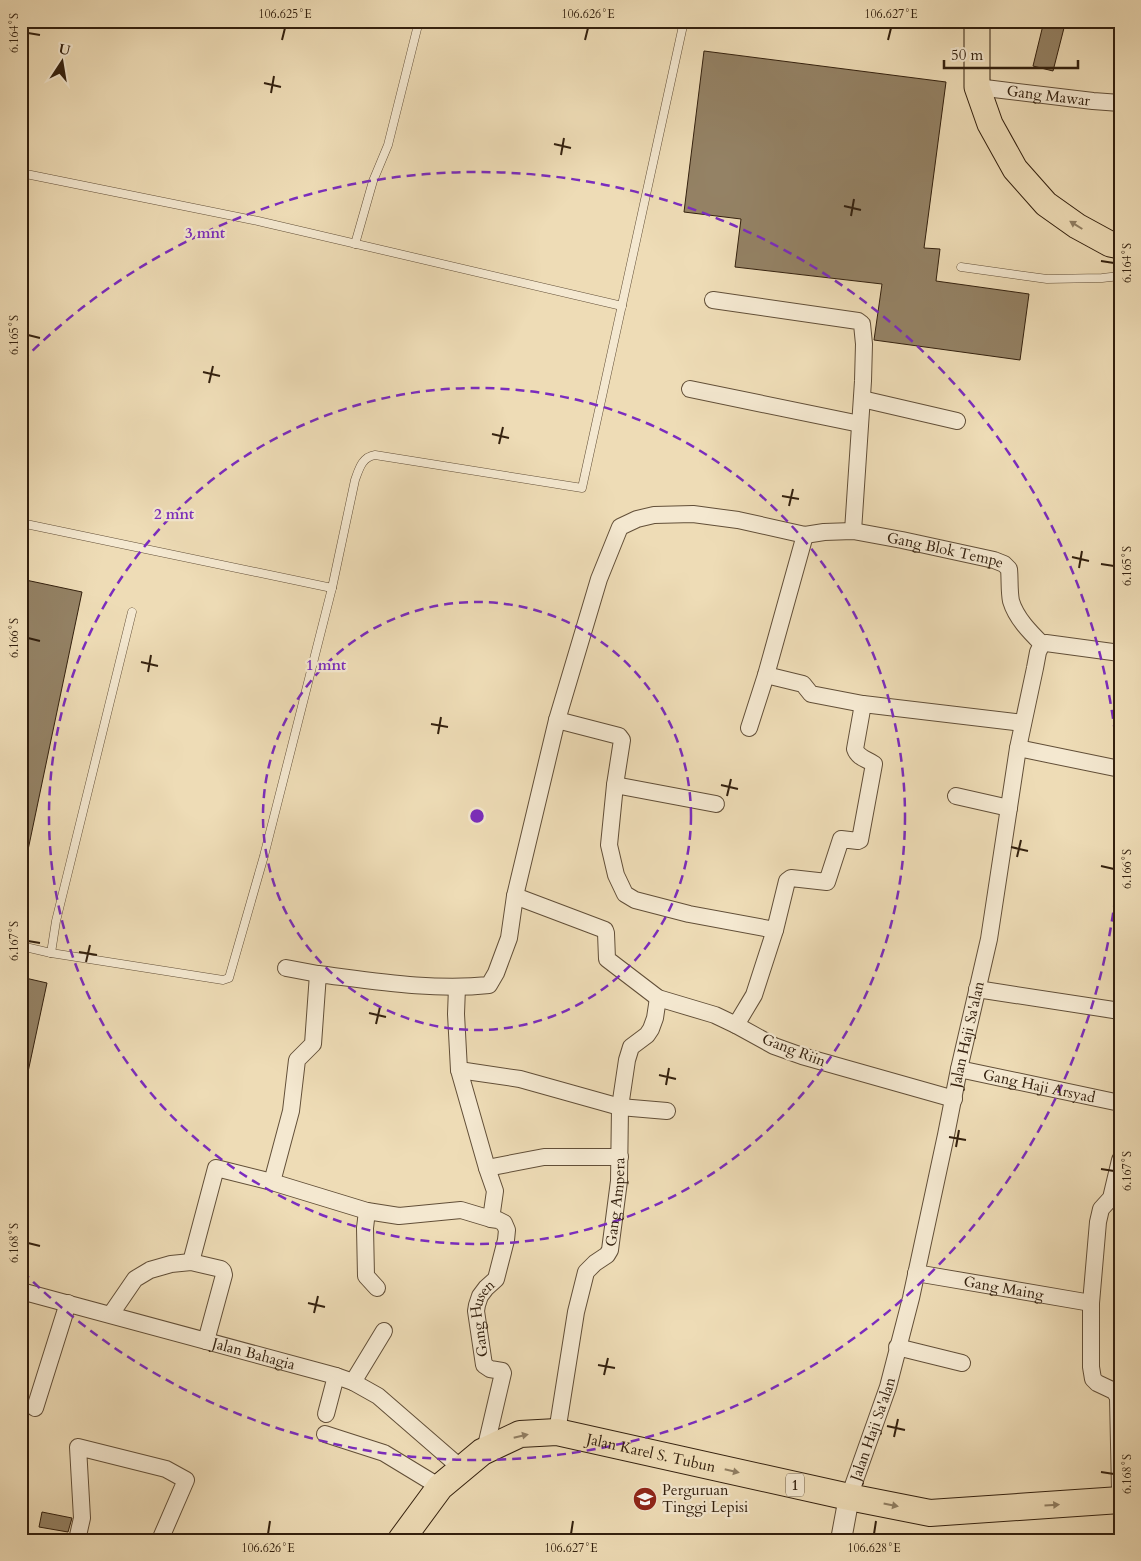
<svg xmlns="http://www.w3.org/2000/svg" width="1141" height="1561" font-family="Cardo,serif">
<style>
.building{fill:#948265;stroke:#33200e}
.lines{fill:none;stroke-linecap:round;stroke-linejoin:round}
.service-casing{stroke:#624f38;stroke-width:9}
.minor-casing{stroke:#624f38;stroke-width:18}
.tertiary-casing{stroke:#624f38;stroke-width:22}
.primary-casing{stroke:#33200e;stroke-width:27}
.trunk-casing{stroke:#33200e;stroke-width:28}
.service{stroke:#f4e8d0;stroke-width:8}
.minor{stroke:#f4e8d0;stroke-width:16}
.tertiary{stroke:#f4e8d0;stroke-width:20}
.primary{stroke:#eedcb6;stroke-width:25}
.trunk{stroke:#eedcb6;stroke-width:26}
.oneway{fill:#907e62}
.ticks{fill:none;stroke:#33200e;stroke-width:2}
.ring{fill:none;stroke:#7b2cbf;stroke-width:2.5;stroke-dasharray:9 6}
.labels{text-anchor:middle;stroke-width:4.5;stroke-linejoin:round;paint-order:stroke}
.shield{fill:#f4e8d0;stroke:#6d5c48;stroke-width:1}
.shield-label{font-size:14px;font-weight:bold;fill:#33200e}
.street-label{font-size:15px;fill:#33200e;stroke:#f4e8d0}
.poi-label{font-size:15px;fill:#33200e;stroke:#f4e8d0;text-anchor:start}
.centre{fill:#7b2cbf;stroke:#f4e8d0;stroke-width:2.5}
.ring-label{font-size:15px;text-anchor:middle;font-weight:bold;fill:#7b2cbf;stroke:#f4e8d0;stroke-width:4.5;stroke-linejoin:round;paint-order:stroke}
.neatline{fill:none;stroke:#33200e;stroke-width:2}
.ticks-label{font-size:12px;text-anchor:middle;fill:#33200e}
</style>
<rect width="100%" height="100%" fill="#eedcb6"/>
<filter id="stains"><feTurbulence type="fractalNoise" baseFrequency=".004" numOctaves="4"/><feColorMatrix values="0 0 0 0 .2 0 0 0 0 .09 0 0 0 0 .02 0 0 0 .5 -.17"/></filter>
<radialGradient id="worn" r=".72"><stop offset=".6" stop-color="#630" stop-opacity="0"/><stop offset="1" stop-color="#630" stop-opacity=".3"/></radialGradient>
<g class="building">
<path d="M1044,21H1056L1065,24L1053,71L1033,66Z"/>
<path d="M704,51L946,82L924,248L940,249L936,281L1029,294L1020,360L874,340L882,284L735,267L741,219L684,212Z"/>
<path d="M21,579L82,592L28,850L21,849Z"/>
<path d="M21,977L47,983L28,1072L21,1071Z"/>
<path d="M42,1512L72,1518L68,1532L39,1527Z"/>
</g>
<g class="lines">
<g class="service-casing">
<g id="service">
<path d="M674,21L684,23"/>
<path d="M21,173L258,221L622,306"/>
<path d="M355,244L373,181L388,145L419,21"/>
<path d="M961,267L1047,279L1102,278L1120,276"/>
<path d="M21,523L332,588L355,480C359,469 362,457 375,455L582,488L684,21"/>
<path d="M21,946L51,953L56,921L132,612"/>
<path d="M51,953L223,980L229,978L264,856L332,588"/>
</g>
</g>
<g class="minor-casing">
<g id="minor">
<path id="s1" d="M977,87L1093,101L1120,103"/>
<path d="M713,300L858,321L862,324L864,344L863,381L853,531"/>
<path d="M690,389L860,424"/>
<path d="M862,399L957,421"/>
<path d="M1042,644L1046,643L1120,653"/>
<path d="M766,675L803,684L811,694L863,704"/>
<path d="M557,720L619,736L622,740L615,785L609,845L616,875L625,894L635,900L689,914L775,930"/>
<path d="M749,728L766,675L805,535"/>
<path d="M1018,748L1120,769"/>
<path d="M615,785L716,804"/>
<path d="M956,796L1009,808"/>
<path d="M515,896L605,930L606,933L607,959L658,998L715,1015L736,1025"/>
<path d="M286,968L318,974"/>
<path d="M977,989L1120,1011"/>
<path id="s2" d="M959,1069L1120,1103"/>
<path d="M459,1070L520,1079L620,1107L667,1111"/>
<path d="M954,1099L802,1056L774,1046L736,1025L754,995L775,930L787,881L791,878L827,882L841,839L858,841L860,840L874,764C867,759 858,758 855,749L863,704L1023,723"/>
<path d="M1120,1160L1111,1198L1101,1209L1098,1222L1091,1303V1367L1093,1379L1097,1383L1114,1391L1118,1397L1120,1491"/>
<path d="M487,1168L544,1157H620"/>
<path id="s3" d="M272,1182L291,1111L297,1060L313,1044L318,974C374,981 433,991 489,985L496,973L509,938L515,896L557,720L599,579L620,527L637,519L654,515L693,514L738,520L805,535L824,532L853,531L902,540L994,560L1004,564L1009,569C1010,579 1009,591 1011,601C1016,618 1030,632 1042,644"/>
<path d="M367,1211L365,1228L366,1276L377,1288"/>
<path d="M191,1262L216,1168L272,1182L367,1211L399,1216L461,1210L491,1219L495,1191L487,1168L459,1070L456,1014L457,987"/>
<path id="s4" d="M916,1273L1091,1303"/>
<path id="s5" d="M21,1291L336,1376L353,1382L378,1396L461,1468"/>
<path d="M111,1314L135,1279L150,1270L171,1264L191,1262L221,1269L223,1271L224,1275L206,1341"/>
<path d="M897,1347L962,1363"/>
<path d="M353,1382L384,1331"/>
<path d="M35,1408L68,1303"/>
<path d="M326,1414L336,1376"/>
<path id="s6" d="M557,1432L576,1312L586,1272L595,1263L607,1255L610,1250L619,1181L620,1107L627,1060L631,1047L647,1035L651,1029L655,1018L658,998"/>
<path d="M325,1434L384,1453L440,1487"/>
<path id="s7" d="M485,1450L503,1373L502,1371L490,1369L484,1365L476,1311L477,1305L480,1296L486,1288L496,1279L506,1240L507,1230L504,1223L498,1220L491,1219"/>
<path id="s8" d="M849,1497L888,1387L911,1298L946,1135L959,1069L989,939L1018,748L1035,668L1038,652L1042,644"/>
<path d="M77,1540L82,1518L78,1447L166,1469L186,1480L160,1540"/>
</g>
</g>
<g class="tertiary-casing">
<path id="tertiary" d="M841,1540L849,1497"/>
</g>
<g class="primary-casing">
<path id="primary" d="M977,21V87L990,124L1015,169L1046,204L1077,226L1110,244L1120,246"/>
</g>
<g class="trunk-casing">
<g id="trunk">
<path id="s9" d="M401,1540L440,1487L482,1452L520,1434L557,1432L849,1497L930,1513L1120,1500"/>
</g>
</g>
<use href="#service" class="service"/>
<use href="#minor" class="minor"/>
<use href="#tertiary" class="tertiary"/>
<use href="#primary" class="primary"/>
<use href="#trunk" class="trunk"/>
</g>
<defs><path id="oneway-solid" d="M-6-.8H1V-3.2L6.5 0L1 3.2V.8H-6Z" transform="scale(1.25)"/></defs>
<g class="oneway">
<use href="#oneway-solid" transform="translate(1076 225) rotate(-148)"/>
<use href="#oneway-solid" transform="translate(521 1436) rotate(-13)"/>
<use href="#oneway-solid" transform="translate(732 1471) rotate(13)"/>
<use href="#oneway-solid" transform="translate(891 1505) rotate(11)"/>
<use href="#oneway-solid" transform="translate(1052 1505) rotate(-4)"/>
</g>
<path class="ticks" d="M28,33L40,35M282,40L285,28M585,40L588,28M888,40L891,28M264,83L281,87M271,93L274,76M554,144L571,148M561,155L564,138M844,206L861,210M851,216L854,199M1101,261L1114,263M28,335L40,338M203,372L220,376M209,383L213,366M492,434L509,438M499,444L503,427M782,496L799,499M789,506L793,489M1072,557L1089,561M1101,564L1114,566M1079,568L1082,551M28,638L40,641M141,662L158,666M148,672L151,655M431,724L448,727M438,734L441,717M721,785L738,789M727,796L731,779M1011,847L1028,851M1017,857L1021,840M1101,866L1114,869M28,941L40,943M79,952L97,955M86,962L90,945M369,1013L386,1017M376,1024L380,1007M659,1075L676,1079M666,1085L669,1068M949,1137L966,1140M956,1147L959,1130M1101,1169L1114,1171M28,1243L40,1246M308,1303L325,1307M314,1313L318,1296M598,1365L615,1368M604,1375L608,1358M887,1426L905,1430M894,1437L898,1419M1101,1472L1114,1474M268,1534L270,1521M571,1534L573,1521M874,1534L876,1521"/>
<g class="ring">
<circle cx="477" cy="816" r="214"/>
<circle cx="477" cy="816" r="428"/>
<path d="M1120 838A643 643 0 0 1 22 1271M22 361A643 643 0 0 1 1120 794"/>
</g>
<defs>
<g id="university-disc" transform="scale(1.25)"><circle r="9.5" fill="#8f2418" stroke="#f4e8d0"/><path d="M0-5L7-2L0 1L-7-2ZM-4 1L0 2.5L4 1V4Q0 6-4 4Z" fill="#fff"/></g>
</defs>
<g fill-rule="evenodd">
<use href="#university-disc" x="645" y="1499"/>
</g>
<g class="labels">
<rect class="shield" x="786" y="1473.5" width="18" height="23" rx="4"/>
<g class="shield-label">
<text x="795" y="1490">1</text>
</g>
<g class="street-label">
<text dy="5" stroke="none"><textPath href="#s1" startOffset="72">Gang Mawar</textPath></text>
<text dy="5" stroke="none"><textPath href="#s3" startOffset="1199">Gang Blok Tempe</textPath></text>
<text dy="5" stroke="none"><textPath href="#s8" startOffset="478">Jalan Haji Sa'alan</textPath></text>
<text transform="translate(794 1050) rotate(21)" y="5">Gang Riin</text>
<text dy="5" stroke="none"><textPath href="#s2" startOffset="82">Gang Haji Arsyad</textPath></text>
<text dy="5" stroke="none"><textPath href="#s6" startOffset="244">Gang Ampera</textPath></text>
<text dy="5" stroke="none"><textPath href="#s4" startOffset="89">Gang Maing</textPath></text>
<text dy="5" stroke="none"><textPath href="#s7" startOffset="149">Gang Husen</textPath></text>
<text dy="5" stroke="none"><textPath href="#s5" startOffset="241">Jalan Bahagia</textPath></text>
<text dy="5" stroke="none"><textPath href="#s8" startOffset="72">Jalan Haji Sa'alan</textPath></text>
<text dy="5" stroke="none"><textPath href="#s9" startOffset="296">Jalan Karel S. Tubun</textPath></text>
</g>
<g class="poi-label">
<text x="662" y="1495">Perguruan<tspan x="662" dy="17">Tinggi Lepisi</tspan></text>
</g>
</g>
<circle cx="477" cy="816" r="8" class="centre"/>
<g class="ring-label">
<text x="205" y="238">3 mnt</text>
<text x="174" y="519">2 mnt</text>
<text x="326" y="670">1 mnt</text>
</g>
<rect width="1141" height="1561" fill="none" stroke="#eedcb6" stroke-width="55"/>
<g transform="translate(62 62) rotate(12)" stroke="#f4e8d0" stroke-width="4" paint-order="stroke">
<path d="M0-4L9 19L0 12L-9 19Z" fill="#33200e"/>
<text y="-8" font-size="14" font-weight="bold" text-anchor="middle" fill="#33200e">U</text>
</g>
<path d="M944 60v8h134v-8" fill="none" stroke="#33200e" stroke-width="2.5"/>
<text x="951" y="60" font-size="15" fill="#33200e" stroke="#f4e8d0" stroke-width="4" paint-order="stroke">50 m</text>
<rect x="28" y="28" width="1086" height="1506" class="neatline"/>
<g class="ticks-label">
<text x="285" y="18">106.625°E</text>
<text x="588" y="18">106.626°E</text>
<text x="891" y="18">106.627°E</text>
<text transform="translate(14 33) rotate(-90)" y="4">6.164°S</text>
<text transform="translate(1127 263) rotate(-90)" y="4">6.164°S</text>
<text transform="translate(14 335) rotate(-90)" y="4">6.165°S</text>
<text transform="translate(1127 566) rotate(-90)" y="4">6.165°S</text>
<text transform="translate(14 638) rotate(-90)" y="4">6.166°S</text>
<text transform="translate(1127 869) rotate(-90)" y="4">6.166°S</text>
<text transform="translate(14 941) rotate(-90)" y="4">6.167°S</text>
<text transform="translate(1127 1171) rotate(-90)" y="4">6.167°S</text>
<text transform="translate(14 1243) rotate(-90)" y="4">6.168°S</text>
<text transform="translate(1127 1474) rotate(-90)" y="4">6.168°S</text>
<text x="268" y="1552">106.626°E</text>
<text x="571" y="1552">106.627°E</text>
<text x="874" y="1552">106.628°E</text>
</g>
<rect width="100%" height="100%" filter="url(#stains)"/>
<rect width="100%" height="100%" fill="url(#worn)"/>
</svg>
